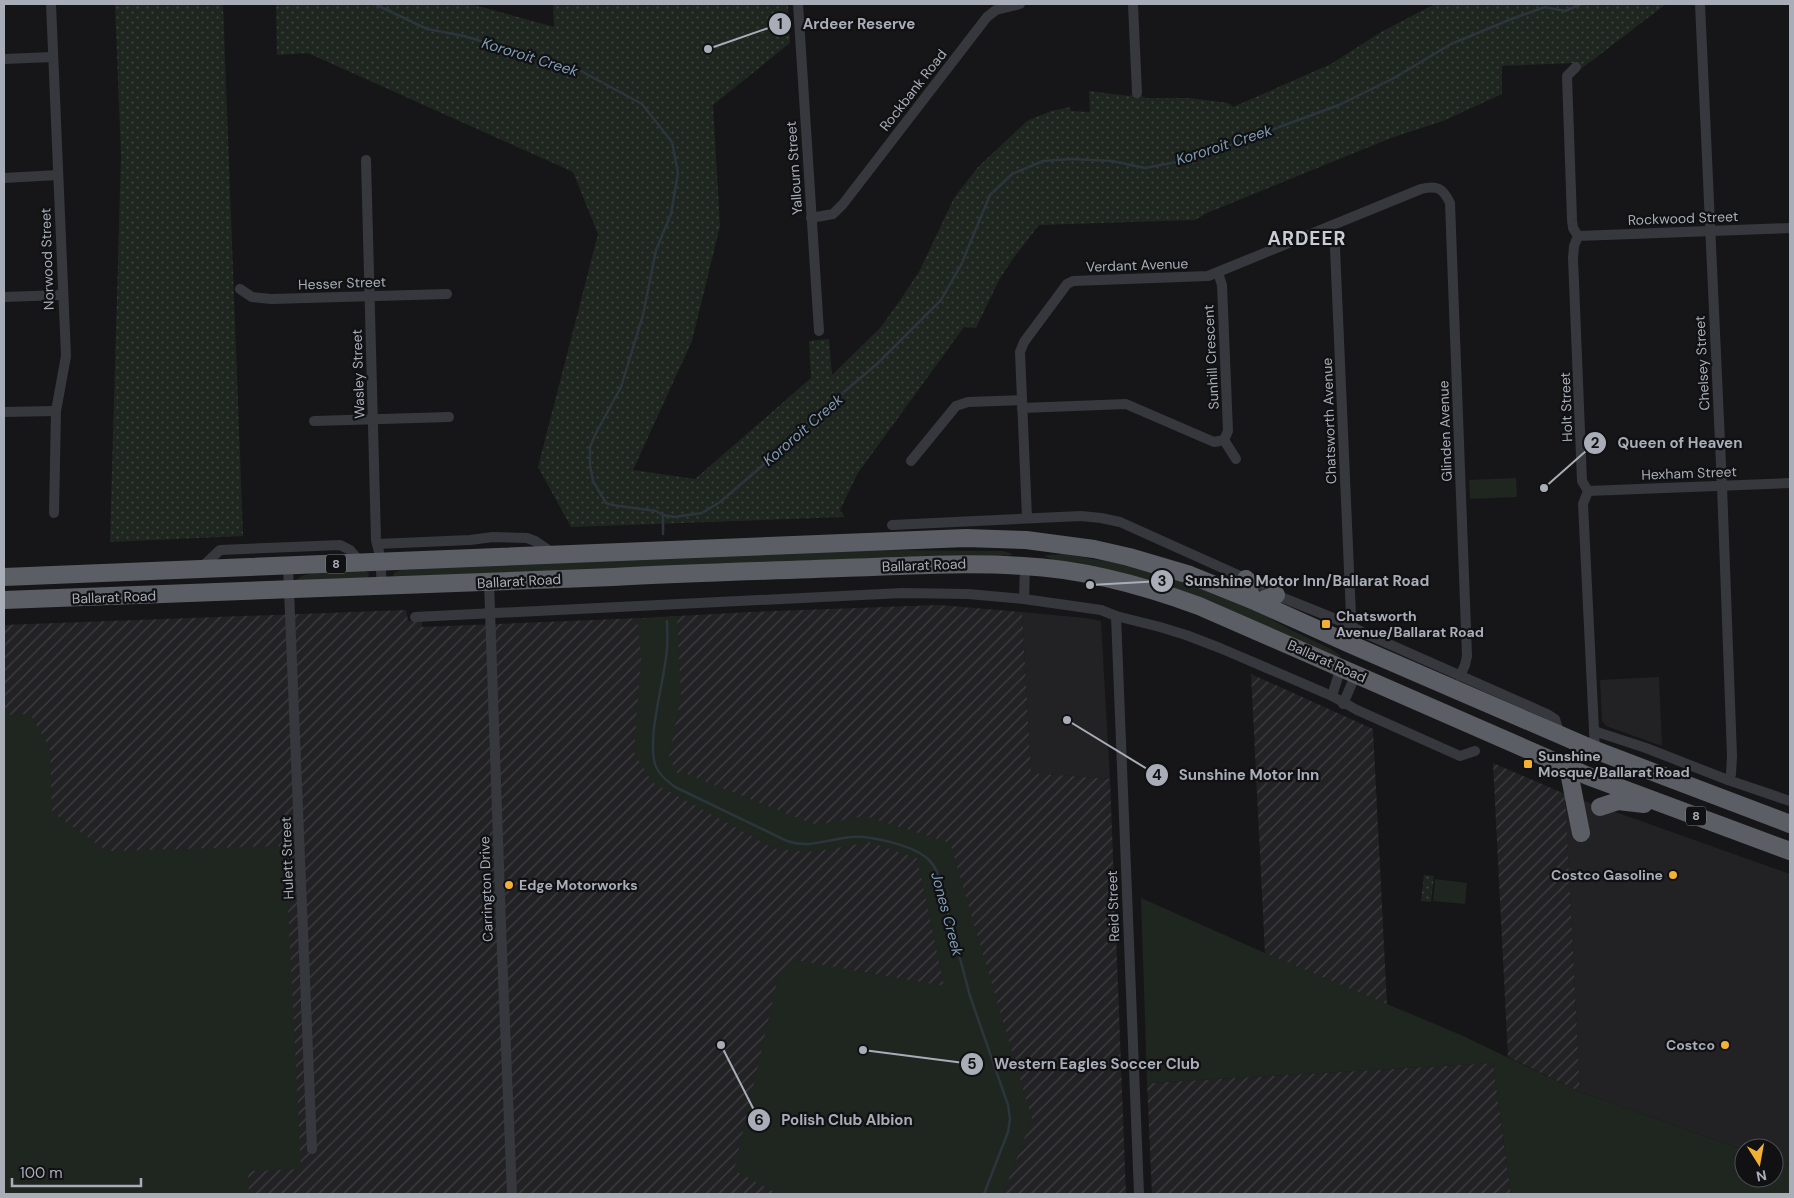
<svg xmlns="http://www.w3.org/2000/svg" width="1794" height="1198" font-family="'DM Sans',sans-serif">
<style>
.built{fill:#222225}
.industrial{fill:url(#industrial-furrows)}
.grass{fill:#1e261f}
.park{fill:url(#park-dots)}
.lines{fill:none;stroke-linecap:round;stroke-linejoin:round}
.stream{stroke:#2c353c;stroke-width:2.5}
.minor{stroke:#37383d;stroke-width:10}
.trunk{stroke:#5b5e65;stroke-width:18}
.poi-dot{fill:#f2b134;stroke:#111113;stroke-width:2}
.labels{text-anchor:middle;stroke-width:4.5;stroke-linejoin:round;paint-order:stroke}
.shield{fill:#111113;stroke:#7b7e86;stroke-width:1}
.shield-label{font-size:12px;font-weight:bold;fill:#a8adb8}
.street-label{font-size:14px;fill:#a8adb8;stroke:#111113}
.poi-label{font-size:14px;font-weight:bold;fill:#a8adb8;stroke:#111113;text-anchor:start}
.water-label{font-size:15px;font-style:italic;fill:#7f9bb3;stroke:#111113}
.district-label{font-size:19px;font-weight:bold;letter-spacing:1px;fill:#c9ccd4;stroke:#111113}
.leader{fill:none;stroke:#a8adb8;stroke-width:2}
.callout-dot{fill:#a8adb8;stroke:#111113;stroke-width:2}
.mark-label{font-size:15px;text-anchor:middle;font-weight:bold;fill:#111}
.callout-label{font-size:15px;text-anchor:middle;font-weight:bold;fill:#a8adb8;stroke:#111113;stroke-width:4.5;stroke-linejoin:round;paint-order:stroke}
</style>
<defs>
<pattern id="industrial-furrows" width="10" height="10" patternUnits="userSpaceOnUse" patternTransform="scale(1.25)"><rect width="10" height="10" fill="#222225"/><path d="M-1 1l2-2M0 10L10 0M9 11l2-2" fill="none" stroke="#3f3f43"/></pattern>
<pattern id="park-dots" width="8" height="8" patternUnits="userSpaceOnUse" patternTransform="scale(1.25)"><rect width="8" height="8" fill="#1e261f"/><path d="M2 2h.1M6 6h.1" fill="none" stroke="#3c433d" stroke-width="1.8" stroke-linecap="round"/></pattern>
</defs>
<rect width="100%" height="100%" fill="#161618"/>
<g class="built">
<path d="M1022,612L1085,618L1101,621L1110,779L1031,773Z"/>
<path d="M1659,677L1662,746L1606,726L1602,721L1600,680Z"/>
<path d="M1565,794L1790,874V1166L1774,1160V1148H1744V1150L1580,1092Z"/>
</g>
<g class="industrial">
<path d="M939,605L1022,612L1031,773L1110,779L1126,1194H4V625L406,610L408,621H422V627L642,618L750,612Z"/>
<path d="M1251,674L1373,729L1387,1005L1265,953Z"/>
<path d="M1493,763L1565,794L1580,1092L1508,1057Z"/>
<path d="M1493,1063L1511,1194H1152L1147,1083Z"/>
</g>
<g class="grass">
<path d="M1516,478L1517,497L1470,499L1469,480Z"/>
<path d="M871,550L1003,551L1013,554L1007,556L1006,555L990,558L394,577L393,575L395,572L402,569Z"/>
<path d="M1066,554L1142,568L1189,583L1257,611L1293,631L1331,649L1340,655V658L1054,561L1045,556L1046,555Z"/>
<path d="M364,570L369,573L368,579L295,581C306,568 347,571 364,570Z"/>
<path d="M677,616L681,696L669,757L677,773H684L816,825L865,816L950,843L1032,1119L1003,1194H778L734,1170L779,973L795,960L944,986L917,858L869,842L814,852L775,849L652,782L634,752L641,659L637,619Z"/>
<path d="M30,714L50,749L52,812L107,851L285,846L301,1169L248,1171L249,1194H4V715Z"/>
<path d="M1435,879L1467,883L1465,904L1433,901Z"/>
<path d="M1141,898L1265,953L1461,1035L1580,1092L1744,1150V1178H1774V1160L1790,1166V1194H1511L1493,1063L1147,1083Z"/>
</g>
<g class="park">
<path d="M115,4H223L243,536L110,542L121,156Z"/>
<path d="M276,4H471L554,27L553,4H788L790,43L713,105L720,226L692,341L633,470L695,479L811,378L809,341L829,339L832,375L881,327L903,296L920,270L954,198L978,167L1027,121L1051,111L1070,107L1071,111L1090,112L1089,91L1129,96L1137,93L1146,98H1190L1228,103L1233,107L1331,64L1381,32L1435,4H1666L1581,69L1576,63L1502,66V94L1443,121L1391,138L1207,213L1195,220L1039,225L1012,260L999,280L976,328L964,327L858,473L840,510L845,517L571,527L538,467L598,234L573,172L308,53L277,55Z"/>
<path d="M1424,875L1434,876L1431,902L1421,901Z"/>
</g>
<g class="lines">
<g class="stream">
<path d="M376,4L381,7L427,29L464,36L579,70L642,104L672,142L678,173L671,214L656,250L643,315L621,387L597,431L590,447V465L593,481L606,503L612,505L656,511L663,515L674,517L702,513L720,502L762,466L807,423L877,364L941,300L961,265L990,195L1012,174L1043,161L1072,159L1112,161L1145,168L1192,159L1339,105L1394,78L1451,44L1514,18L1545,7L1565,11L1581,4"/>
<path d="M663,534V515"/>
<path d="M667,621C667,630 668,639 667,648C665,680 647,734 655,764C658,774 667,781 675,787L787,841C810,849 828,839 851,837C871,835 914,846 928,859C932,863 935,867 937,872L970,996L1008,1105L1010,1119L1008,1132L984,1194"/>
</g>
<g class="minor">
<path d="M51,4L66,356L56,411L54,513"/>
<path d="M798,4L819,331"/>
<path d="M1133,4L1137,93"/>
<path d="M1700,4L1722,486L1732,756L1731,774L1728,780"/>
<path d="M4,59L53,57"/>
<path d="M1576,67L1567,76L1572,220L1573,228L1578,236L1574,246L1573,258L1582,481L1588,491L1583,504L1595,750"/>
<path d="M366,160L376,540L380,556L382,587"/>
<path d="M4,178L58,175"/>
<path d="M811,218L833,214L843,204L987,17L996,10L1020,4"/>
<path d="M1329,227L1333,236L1335,248L1351,616L1353,632"/>
<path d="M1578,236L1790,228"/>
<path d="M240,289L252,297L271,299L447,294"/>
<path d="M4,297L62,295"/>
<path d="M1022,408L1126,404L1214,442L1224,440L1228,431L1222,285L1218,273"/>
<path d="M4,412L56,411"/>
<path d="M314,421L449,417"/>
<path d="M1224,440L1236,459"/>
<path d="M911,461L956,406L968,402L1022,400"/>
<path d="M1588,491L1790,483"/>
<path d="M1027,518L1020,352L1024,342L1067,284L1073,281L1208,276L1421,189C1437,185 1443,188 1450,203L1467,656L1465,665L1460,676"/>
<path d="M892,525L1081,516L1101,518L1120,522L1267,588L1276,595L1343,622L1364,633L1547,714L1555,719L1560,735"/>
<path d="M377,544L470,540L493,537L527,538L535,541L554,554"/>
<path d="M288,566L312,1149"/>
<path d="M201,568L220,550L340,545L350,550L361,563"/>
<path d="M489,582L502,953L512,1194"/>
<path d="M1024,599L1025,566"/>
<path d="M1116,616L1139,1194"/>
<path d="M415,617L902,593L968,594L1024,599L1101,610L1116,616L1160,627L1186,635L1220,648L1332,696L1357,710L1460,756L1475,751"/>
<path d="M1332,696L1341,667"/>
<path d="M1343,704L1356,674"/>
<path d="M1594,731L1646,748L1728,780L1790,801"/>
</g>
<g class="trunk">
<path d="M4,577L966,538L1026,540L1094,549L1129,557L1190,575L1257,602L1350,644L1595,750L1790,824"/>
<path d="M1246,579L1252,600"/>
<path d="M4,600C207,594 410,586 613,577C689,573 766,571 842,568C902,566 963,562 1023,566C1084,569 1142,585 1199,606L1588,776L1790,851"/>
<path d="M1257,602L1276,595"/>
<path d="M1568,767L1581,833"/>
<path d="M1600,807L1618,801L1644,804"/>
</g>
</g>
<g class="poi-dot">
<rect x="1321" y="619" width="10" height="10" rx="2.5"/>
<rect x="1523" y="759" width="10" height="10" rx="2.5"/>
<circle cx="1673" cy="875" r="5"/>
<circle cx="509" cy="885" r="5"/>
<circle cx="1725" cy="1045" r="5"/>
</g>
<g class="labels">
<g class="shield">
<rect x="326" y="554.5" width="20" height="19" rx="4"/>
<rect x="1686" y="806.5" width="20" height="19" rx="4"/>
</g>
<g class="shield-label">
<text x="336" y="568">8</text>
<text x="1696" y="820">8</text>
</g>
<g class="street-label">
<text transform="translate(913 90) rotate(-52)" y="5">Rockbank Road</text>
<text transform="translate(794 168) rotate(-94)" y="5">Yallourn Street</text>
<text transform="translate(1683 218) rotate(-2)" y="5">Rockwood Street</text>
<text transform="translate(47 259) rotate(-92)" y="5">Norwood Street</text>
<text transform="translate(1137 265) rotate(-2)" y="5">Verdant Avenue</text>
<text transform="translate(342 283) rotate(-2)" y="5">Hesser Street</text>
<text transform="translate(1211 357) rotate(-93)" y="5">Sunhill Crescent</text>
<text transform="translate(1702 363) rotate(-93)" y="5">Chelsey Street</text>
<text transform="translate(358 374) rotate(-92)" y="5">Wasley Street</text>
<text transform="translate(1566 407) rotate(-92)" y="5">Holt Street</text>
<text transform="translate(1329 421) rotate(-92)" y="5">Chatsworth Avenue</text>
<text transform="translate(1445 431) rotate(-92)" y="5">Glinden Avenue</text>
<text transform="translate(1689 473) rotate(-2)" y="5">Hexham Street</text>
<text transform="translate(924 565) rotate(-2)" y="5">Ballarat Road</text>
<text transform="translate(519 581) rotate(-3)" y="5">Ballarat Road</text>
<text transform="translate(114 597) rotate(-2)" y="5">Ballarat Road</text>
<text transform="translate(1327 661) rotate(24)" y="5">Ballarat Road</text>
<text transform="translate(287 858) rotate(-92)" y="5">Hulett Street</text>
<text transform="translate(486 889) rotate(-92)" y="5">Carrington Drive</text>
<text transform="translate(1113 906) rotate(-92)" y="5">Reid Street</text>
</g>
<g class="poi-label">
<text x="1336" y="621">Chatsworth<tspan x="1336" dy="16">Avenue/Ballarat Road</tspan></text>
<text x="1538" y="761">Sunshine<tspan x="1538" dy="16">Mosque/Ballarat Road</tspan></text>
<text x="1663" y="880" text-anchor="end">Costco Gasoline</text>
<text x="519" y="890">Edge Motorworks</text>
<text x="1715" y="1050" text-anchor="end">Costco</text>
</g>
<g class="water-label">
<text transform="translate(530 57) rotate(17)" y="5">Kororoit Creek</text>
<text transform="translate(1224 145) rotate(-18)" y="5">Kororoit Creek</text>
<text transform="translate(803 430) rotate(-41)" y="5">Kororoit Creek</text>
<text transform="translate(947 914) rotate(75)" y="5">Jones Creek</text>
</g>
<g class="district-label">
<text x="1307" y="245">ARDEER</text>
</g>
</g>
<path class="leader" d="M708 49L780 24M1544 488L1595 443M1090 585L1162 581M1067 720L1157 775M863 1050L972 1064M721 1045L759 1120"/>
<g class="callout-dot">
<circle cx="708" cy="49" r="5"/>
<circle cx="1544" cy="488" r="5"/>
<circle cx="1090" cy="585" r="5"/>
<circle cx="1067" cy="720" r="5"/>
<circle cx="863" cy="1050" r="5"/>
<circle cx="721" cy="1045" r="5"/>
<circle cx="780" cy="24" r="12"/>
<circle cx="1595" cy="443" r="12"/>
<circle cx="1162" cy="581" r="12"/>
<circle cx="1157" cy="775" r="12"/>
<circle cx="972" cy="1064" r="12"/>
<circle cx="759" cy="1120" r="12"/>
</g>
<g class="mark-label">
<text x="780" y="29">1</text>
<text x="1595" y="448">2</text>
<text x="1162" y="586">3</text>
<text x="1157" y="780">4</text>
<text x="972" y="1069">5</text>
<text x="759" y="1125">6</text>
</g>
<g class="callout-label">
<text x="859" y="29">Ardeer Reserve</text>
<text x="1680" y="448">Queen of Heaven</text>
<text x="1307" y="586">Sunshine Motor Inn/Ballarat Road</text>
<text x="1249" y="780">Sunshine Motor Inn</text>
<text x="1097" y="1069">Western Eagles Soccer Club</text>
<text x="847" y="1125">Polish Club Albion</text>
</g>
<rect width="1794" height="1198" fill="none" stroke="#a8adb8" stroke-width="10"/>
<g transform="translate(1759 1163) rotate(169)"><circle r="24" fill="#111113" stroke="#4d4f55"/>
<path d="M0-4L9 19L0 12L-9 19Z" fill="#f2b134"/>
<text y="-8" font-size="14" font-weight="bold" text-anchor="middle" fill="#a8adb8">N</text>
</g>
<path d="M12 1178v8h129v-8" fill="none" stroke="#a8adb8" stroke-width="2.5"/>
<text x="20" y="1178" font-size="15" fill="#a8adb8" stroke="#111113" stroke-width="4" paint-order="stroke">100 m</text>
</svg>
